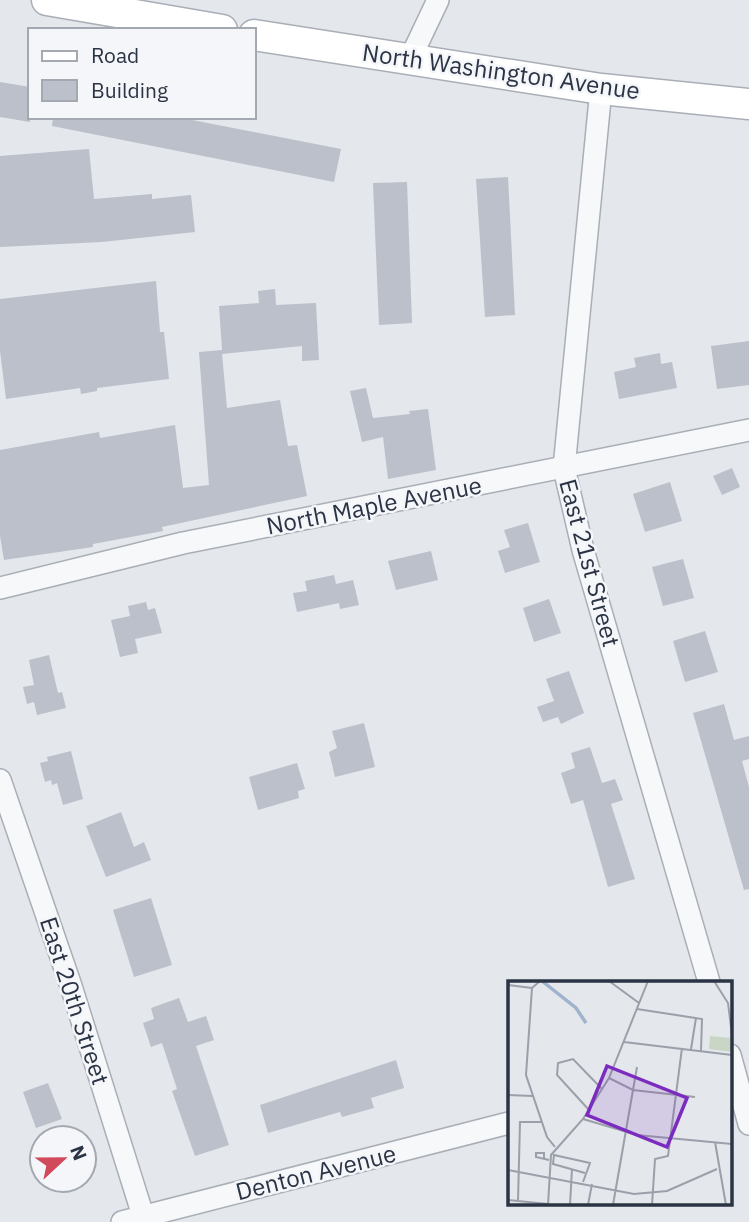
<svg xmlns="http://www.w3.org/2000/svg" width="749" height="1222" font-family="'IBM Plex Sans',sans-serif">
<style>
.building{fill:#bbc0ca}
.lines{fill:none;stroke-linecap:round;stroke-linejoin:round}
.street-casing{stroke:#a9aeb7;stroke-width:24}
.secondary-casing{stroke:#a9aeb7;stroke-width:33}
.street{stroke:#f7f8fa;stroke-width:21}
.secondary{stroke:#fff;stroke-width:30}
.labels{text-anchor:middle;stroke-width:5;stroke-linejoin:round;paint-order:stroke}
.street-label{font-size:24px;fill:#2b3445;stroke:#f4f6f9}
.inset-river{fill:none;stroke:#9fb4cc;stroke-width:3.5}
.inset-road{fill:none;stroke:#9a9fa9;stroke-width:2}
.view{fill:#7b2cbf;fill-opacity:0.15;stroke:#7b2cbf;stroke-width:3.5}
.inset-edge{fill:none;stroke:#2b3445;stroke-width:3.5}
</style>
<rect width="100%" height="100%" fill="#e4e7ec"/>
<g class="building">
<path d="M0,82L30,87V122L0,117Z"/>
<path d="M53,117H177L341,149L334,182L52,126Z"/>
<path d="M89,149L94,199L152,194V199L191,195L195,232L102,242L0,247V156Z"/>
<path d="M508,177L515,315L485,317L476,179Z"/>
<path d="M407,182L412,323L379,325L373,183Z"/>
<path d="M156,281L160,332H164L169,379L97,388V391L81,394L80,388L6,399L0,351V299Z"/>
<path d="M275,289L276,305L316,303L319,360L302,361V346L222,354L227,408L280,400L288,446L297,445L307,496L162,527L163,531L93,544V547L4,560L0,536V450L99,432L100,438L175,425L183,488L209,485L199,352L222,350L219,306L259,303L258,291Z"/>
<path d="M749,341V385L717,389L711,346Z"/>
<path d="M660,353L661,364L672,362L677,388L619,399L614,372L636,367L634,358Z"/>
<path d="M366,388L373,418L410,414L409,411L428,409L436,470L388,479L383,437L362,442L350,391Z"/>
<path d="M732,468L740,487L722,495L713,476Z"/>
<path d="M670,482L682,521L645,532L633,494Z"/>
<path d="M528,523L540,562L505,573L498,551L510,547L504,530Z"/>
<path d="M431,551L438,580L396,590L388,561Z"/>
<path d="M683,559L694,598L663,606L652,567Z"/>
<path d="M334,575L336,584L353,580L359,605L340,609L339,603L297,612L293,593L307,591L305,581Z"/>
<path d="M549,599L561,633L534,642L523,608Z"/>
<path d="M146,602L148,610L155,608L162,633L135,639L138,653L120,657L111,620L130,616L128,606Z"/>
<path d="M705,631L718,672L685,682L673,641Z"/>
<path d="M49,655L58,693L62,692L66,708L37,715L34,702L27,704L23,687L34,685L29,660Z"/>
<path d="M569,671L584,713L561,724L558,717L543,722L537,707L554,701L546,679Z"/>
<path d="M724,704L734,740L749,736V759L742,761L749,787V889L744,890L693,713Z"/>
<path d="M364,723L375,767L335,777L329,752L337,748L332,731Z"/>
<path d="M590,747L602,783L615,779L623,800L611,804L635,879L608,887L583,800L571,804L561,773L575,768L571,753Z"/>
<path d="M71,751L83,799L63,805L57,783L52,785L51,780L45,782L40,763L48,761L47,757Z"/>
<path d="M297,763L305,789L298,791L299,798L258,810L249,777Z"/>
<path d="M121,812L134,847L144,842L151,860L106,877L86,826Z"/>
<path d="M151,898L172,965L134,977L113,910Z"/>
<path d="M179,998L188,1022L206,1016L214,1040L196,1046L229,1145L195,1156L172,1091L177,1089L162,1043L151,1047L143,1023L154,1019L151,1008Z"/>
<path d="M396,1060L404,1088L371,1098L374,1108L342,1117L340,1112L268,1133L260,1105Z"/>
<path d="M48,1083L62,1119L36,1128L23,1092Z"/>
</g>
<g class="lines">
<g class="street-casing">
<g id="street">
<path d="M410,59L438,0"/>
<path d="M601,89L564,468L583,550L709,982"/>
<path d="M0,588L183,543L749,430"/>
<path d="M0,780L71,986L145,1222"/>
<path d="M730,1055L749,1124"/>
<path d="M122,1222L509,1123"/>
</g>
</g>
<g class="secondary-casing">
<g id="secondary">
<path d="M47,0L222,30"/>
<path d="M254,35L601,89L749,104"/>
</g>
</g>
<use href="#street" class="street"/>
<use href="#secondary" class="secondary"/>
</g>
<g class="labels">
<g class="street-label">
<text transform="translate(501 72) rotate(8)" y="8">North Washington Avenue</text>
<text transform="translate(374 506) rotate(-11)" y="8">North Maple Avenue</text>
<text transform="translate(589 563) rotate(75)" y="8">East 21st Street</text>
<text transform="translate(74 1001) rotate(72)" y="8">East 20th Street</text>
<text transform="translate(316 1173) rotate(-14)" y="8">Denton Avenue</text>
</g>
</g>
<g transform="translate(508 981)">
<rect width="224" height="224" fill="#e4e7ec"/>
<path d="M202,55L224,57V71L201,68Z" fill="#c9d6c5"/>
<path class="inset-river" d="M34,0L68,27L78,42"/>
<path class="inset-road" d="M32,0L24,7L18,94L39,156L47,166M101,0L131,22M206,0L220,22L224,54M0,4L24,7M129,28L194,38L193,70M116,61L224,74M183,68L188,37M101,97L125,109L187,116M0,114L25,115M81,129L49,94L50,82L65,78L94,108M75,138L129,154L224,163M207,161L218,224M36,177V172H28V176L41,179M0,189L126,213L159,210L209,188M75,201L82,182L46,174L45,183L77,192M0,219L40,223M10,220L12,141H34M40,224L43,174L75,138L101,97L140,0M62,224L64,188M80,224L84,203M105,224L129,86M144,224L147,178L160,175L174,67"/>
<path class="view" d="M99,85L179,117L159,166L79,134Z"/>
<rect width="224" height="224" class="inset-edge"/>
</g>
<rect x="28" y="28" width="228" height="91" fill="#f4f6f9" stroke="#a4a8b1" stroke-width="2"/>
<rect x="42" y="51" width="35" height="10" fill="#ffffff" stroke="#a4a8b1" stroke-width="2"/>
<text x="91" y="63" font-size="21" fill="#2b3445">Road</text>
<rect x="42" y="80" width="35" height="21" fill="#bbc0ca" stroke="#a4a8b1" stroke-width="2"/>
<text x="91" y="98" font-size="21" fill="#2b3445">Building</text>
<g transform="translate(63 1159) rotate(68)"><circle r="33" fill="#f4f6f9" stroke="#a4a8b1" stroke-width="2"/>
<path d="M0-5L12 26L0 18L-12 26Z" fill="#d1495b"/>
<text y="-10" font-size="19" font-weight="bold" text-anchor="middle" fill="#2b3445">N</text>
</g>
</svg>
